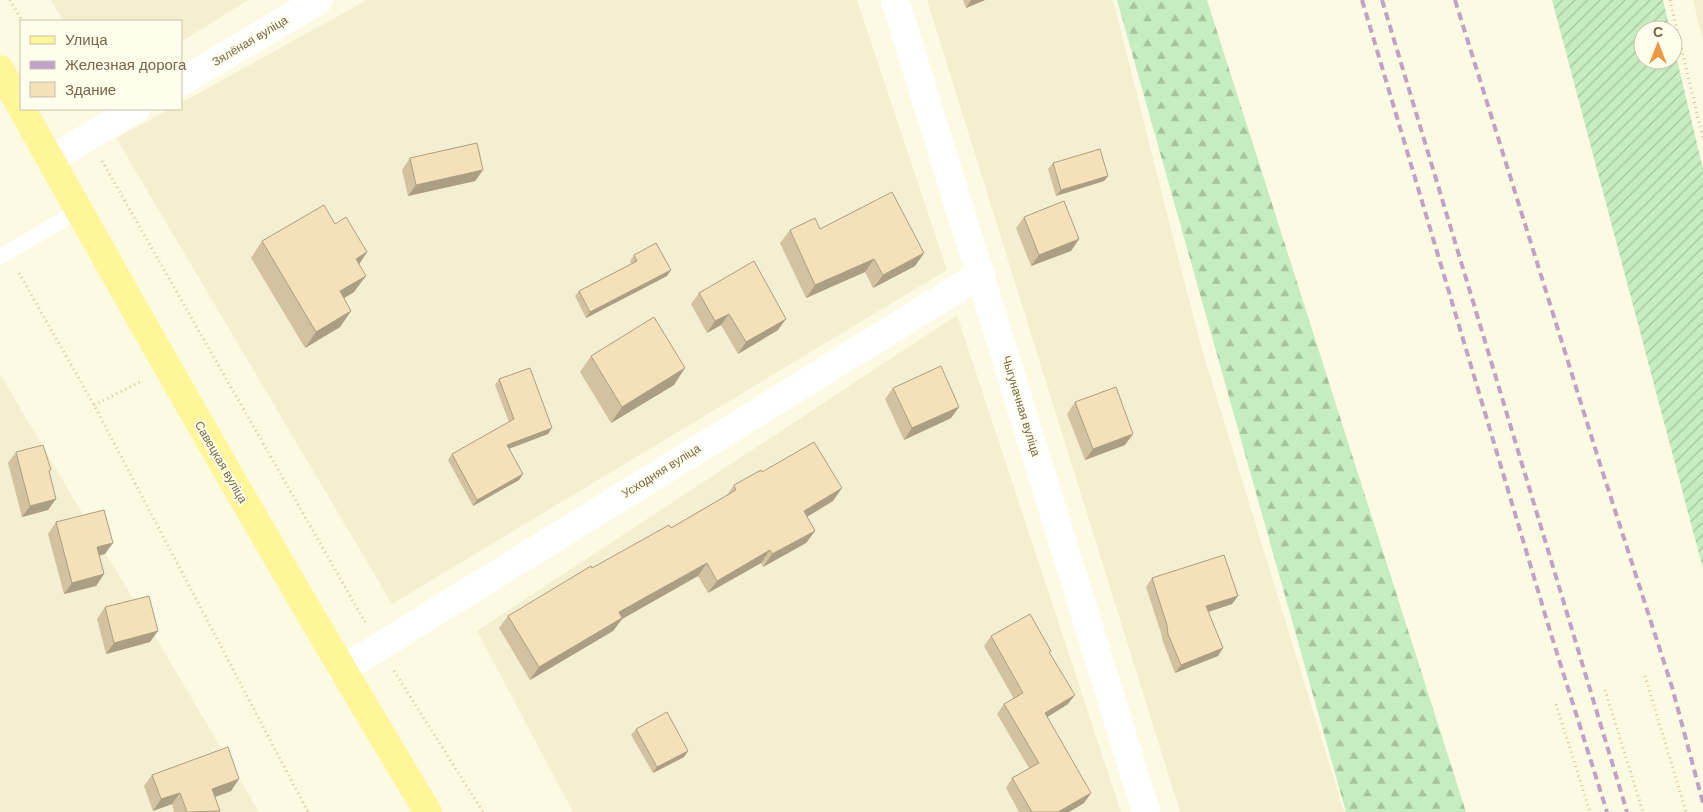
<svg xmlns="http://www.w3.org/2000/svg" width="1703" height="812" font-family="Arial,sans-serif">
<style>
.residential{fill:#f5efd1}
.forest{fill:url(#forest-firs)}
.garden{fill:url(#garden-furrows)}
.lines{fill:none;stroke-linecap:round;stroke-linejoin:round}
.path{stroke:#d9c59c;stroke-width:3;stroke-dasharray:1 4;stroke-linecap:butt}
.service{stroke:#fff;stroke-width:15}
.minor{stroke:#fff;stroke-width:28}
.primary{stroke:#fff699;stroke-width:28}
.rail{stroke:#c0a1c7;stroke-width:4;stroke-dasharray:8 5;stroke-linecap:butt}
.wall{fill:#d2c29f}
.shaded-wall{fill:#ab9e82}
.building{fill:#f4e1b9;stroke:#ab9e82}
.labels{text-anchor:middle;stroke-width:4;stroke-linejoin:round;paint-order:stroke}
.street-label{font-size:12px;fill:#776648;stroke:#fffdeb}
</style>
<defs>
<pattern id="forest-firs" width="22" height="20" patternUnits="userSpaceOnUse" patternTransform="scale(1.25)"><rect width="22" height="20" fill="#c6ecc1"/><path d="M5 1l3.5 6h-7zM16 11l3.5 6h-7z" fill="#a6c39f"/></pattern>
<pattern id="garden-furrows" width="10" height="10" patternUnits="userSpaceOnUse" patternTransform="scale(1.25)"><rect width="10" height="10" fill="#c6ecc1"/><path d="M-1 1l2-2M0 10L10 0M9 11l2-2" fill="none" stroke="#a6c39f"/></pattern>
</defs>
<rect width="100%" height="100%" fill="#fdfae3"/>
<g class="residential">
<path d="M51,0H248L181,42V21H63Z"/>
<path d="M367,0H857L947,270L392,604L116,138L170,109H181V103Z"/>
<path d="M927,0H1113L1200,343L1344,812H1180Z"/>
<path d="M1693,0H1703V41Z"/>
<path d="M957,315L1121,812H573L477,631Z"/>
<path d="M0,374L259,812H0Z"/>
</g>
<path class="forest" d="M1117,0H1207L1466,812H1346Z"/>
<path class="garden" d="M1552,0H1663L1670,30H1643V60H1673V43L1703,169V569Z"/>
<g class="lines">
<g class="path">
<path d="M10,0L22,21"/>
<path d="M1670,0L1703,139"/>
<path d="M102,161L365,622"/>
<path d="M19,273L94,405L308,812"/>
<path d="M94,405L142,381"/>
<path d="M394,671L483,812"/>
<path d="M1645,676L1686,812"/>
<path d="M1605,690L1643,812"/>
<path d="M1556,704L1590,812"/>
</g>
<path class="service" d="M0,257L78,211"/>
<g class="minor">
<path d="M895,0L1146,812"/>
<path d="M181,82L319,0"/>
<path d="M50,160L136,109"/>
<path d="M342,670L981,274"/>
</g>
<g class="primary">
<path d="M0,69L21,107"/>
<path d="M22,109C154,345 288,581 428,812"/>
</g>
<g class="rail">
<path d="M1362,0L1550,631L1607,812"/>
<path d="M1382,0L1627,812"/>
<path d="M1455,0L1600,464L1672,687L1703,803"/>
</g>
</g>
<g class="wall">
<path d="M963,0H985L966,8Z"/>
<path d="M410,158L483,170L475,181L408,196L402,170Z"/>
<path d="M1053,163L1108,176L1104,181L1056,196L1048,169Z"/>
<path d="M1024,217L1079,239L1071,251L1031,266L1016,228Z"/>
<path d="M335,224L367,252L359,264L354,292L344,298L351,311L340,327L305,348L251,258L262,241Z"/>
<path d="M820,229L924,253L915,266L873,288L865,272L806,298L780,243L790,230Z"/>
<path d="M634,255L667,276L586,318L575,296L579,291L631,264L630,261Z"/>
<path d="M699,293L778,330L738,354L721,325L707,333L691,304Z"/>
<path d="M591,356L674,385L611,423L580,372Z"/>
<path d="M499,379L548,434L509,449L523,474L519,480L473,506L448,460L452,454L509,422L495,385Z"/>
<path d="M893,388L959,407L951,418L904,440L885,399Z"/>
<path d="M1075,402L1125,445L1085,460L1067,414Z"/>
<path d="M16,452L48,510L22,517L8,463Z"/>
<path d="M762,472L833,501L807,517L815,531L806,543L763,567L761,563L708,593L698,576L622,619L613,631L530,680L499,628L508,616L592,568L671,528L727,495L734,485Z"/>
<path d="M56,522L105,554L99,556L104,574L96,586L64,594L48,534Z"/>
<path d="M1152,578L1238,596L1232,604L1209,612L1218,656L1175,673L1163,642L1161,633L1146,587Z"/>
<path d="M105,607L150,642L106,654L97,619Z"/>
<path d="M991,636L1050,653L1068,704L1047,717L1091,793L1084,803L1069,812H1019L1006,788L1012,778L1029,768L997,714L1004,704L1014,699L984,646Z"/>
<path d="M636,729L688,751L684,757L653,773L631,735Z"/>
<path d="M152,775L231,791L215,797L220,812H174L172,804L153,811L144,786Z"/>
</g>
<g class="shaded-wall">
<path d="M971,0H985L966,8Z"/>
<path d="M483,170L475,181L408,196L416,185Z"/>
<path d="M1108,176L1104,181L1056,196L1061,190Z"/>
<path d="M1079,239L1071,251L1031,266L1039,255Z"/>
<path d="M367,252L356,269V259Z"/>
<path d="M924,253L915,266L873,288L883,275Z"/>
<path d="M874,259L865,272L806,298L815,285Z"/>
<path d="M671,270L667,276L586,318L590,312Z"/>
<path d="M366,276L354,292L328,308L340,291Z"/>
<path d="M351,311L340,327L305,348L316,332Z"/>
<path d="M729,314L721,325L707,333L715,321Z"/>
<path d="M786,319L778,330L738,354L746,342Z"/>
<path d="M685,368L674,385L611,423L622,407Z"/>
<path d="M959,407L951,418L904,440L912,428Z"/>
<path d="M552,428L548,434L503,451L507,445Z"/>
<path d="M1133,434L1125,445L1085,460L1093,449Z"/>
<path d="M523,474L519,480L473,506L477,500Z"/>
<path d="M842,488L833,501L795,524L804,511Z"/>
<path d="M56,499L48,510L22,517L30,506Z"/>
<path d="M815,531L806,543L763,567L772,554Z"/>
<path d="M113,543L105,554L89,558L97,547Z"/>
<path d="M770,550L761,563L708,593L717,581Z"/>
<path d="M707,563L698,576L622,619L613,631L530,680L539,667L619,612Z"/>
<path d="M104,574L96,586L64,594L72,583Z"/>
<path d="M1238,596L1232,604L1201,614L1206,606Z"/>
<path d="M158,631L150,642L106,654L114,643Z"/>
<path d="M1223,648L1218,656L1175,673L1181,665Z"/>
<path d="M1075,695L1068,704L1038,723L1045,713Z"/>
<path d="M688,751L684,757L653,773L657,767Z"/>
<path d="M239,779L231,791L204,801L212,789Z"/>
<path d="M180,793L172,804L153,811L161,799Z"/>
<path d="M1091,793L1084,803L1069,812H1058Z"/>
</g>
<g class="building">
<path d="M477,143L483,170L416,185L410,158Z"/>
<path d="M1100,149L1108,176L1061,190L1053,163Z"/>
<path d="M892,192L924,253L883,275L874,259L815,285L790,230L815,218L820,229Z"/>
<path d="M1064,201L1079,239L1039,255L1024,217Z"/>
<path d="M324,205L335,224L346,217L367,252L356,259L366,276L340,291L351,311L316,332L262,241Z"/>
<path d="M656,243L671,270L590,312L579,291L637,261L634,255Z"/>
<path d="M754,261L786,319L746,342L729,314L715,321L699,293Z"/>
<path d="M654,317L685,368L622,407L591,356Z"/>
<path d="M941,366L959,407L912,428L893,388Z"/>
<path d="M530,368L552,428L507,445L523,474L477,500L452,454L514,419L499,379Z"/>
<path d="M1116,387L1133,434L1093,449L1075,402Z"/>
<path d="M814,442L842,488L804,511L815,531L772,554L770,550L717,581L707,563L619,612L622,618L539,667L508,616L591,566L592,568L669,525L671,528L736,490L734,485L761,470L762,472Z"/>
<path d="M43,445L51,470L49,471L56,499L30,506L16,452Z"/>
<path d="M104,510L113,543L97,547L104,574L72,583L56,522Z"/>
<path d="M1224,555L1238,596L1206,606L1223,648L1181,665L1168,634L1167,625L1152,578Z"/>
<path d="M149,596L158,631L114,643L105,607Z"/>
<path d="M1030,614L1051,651L1049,652L1075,695L1045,713L1091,793L1058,812H1032L1012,778L1039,763L1004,704L1023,693L991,636Z"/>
<path d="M667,712L688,751L657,767L636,729Z"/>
<path d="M228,747L239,779L212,789L220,811L187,812L180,793L161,799L152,775Z"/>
</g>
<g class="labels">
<g class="street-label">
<text transform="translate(250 41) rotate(-31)" y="4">Зялёная вуліца</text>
<text transform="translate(1021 406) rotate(73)" y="4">Чыгуначная вуліца</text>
<text transform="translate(221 462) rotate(60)" y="4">Савецкая вуліца</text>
<text transform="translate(661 471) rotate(-32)" y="4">Усходняя вуліца</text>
</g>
</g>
<rect x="20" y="20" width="162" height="90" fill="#fffdeb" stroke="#c9c1aa"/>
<rect x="30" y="36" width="25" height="8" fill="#fff699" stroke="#c9c1aa"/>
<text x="65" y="45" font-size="15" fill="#776648">Улица</text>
<rect x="30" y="61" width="25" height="8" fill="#c0a1c7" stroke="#c9c1aa"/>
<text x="65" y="70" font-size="15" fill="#776648">Железная дорога</text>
<rect x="30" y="82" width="25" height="15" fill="#f4e1b9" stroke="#c9c1aa"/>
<text x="65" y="95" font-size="15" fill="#776648">Здание</text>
<g transform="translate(1658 45)"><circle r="24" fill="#fffdeb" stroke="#c9c1aa"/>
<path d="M0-4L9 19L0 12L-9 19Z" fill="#ed9842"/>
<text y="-8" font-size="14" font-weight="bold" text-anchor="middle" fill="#776648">С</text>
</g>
</svg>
